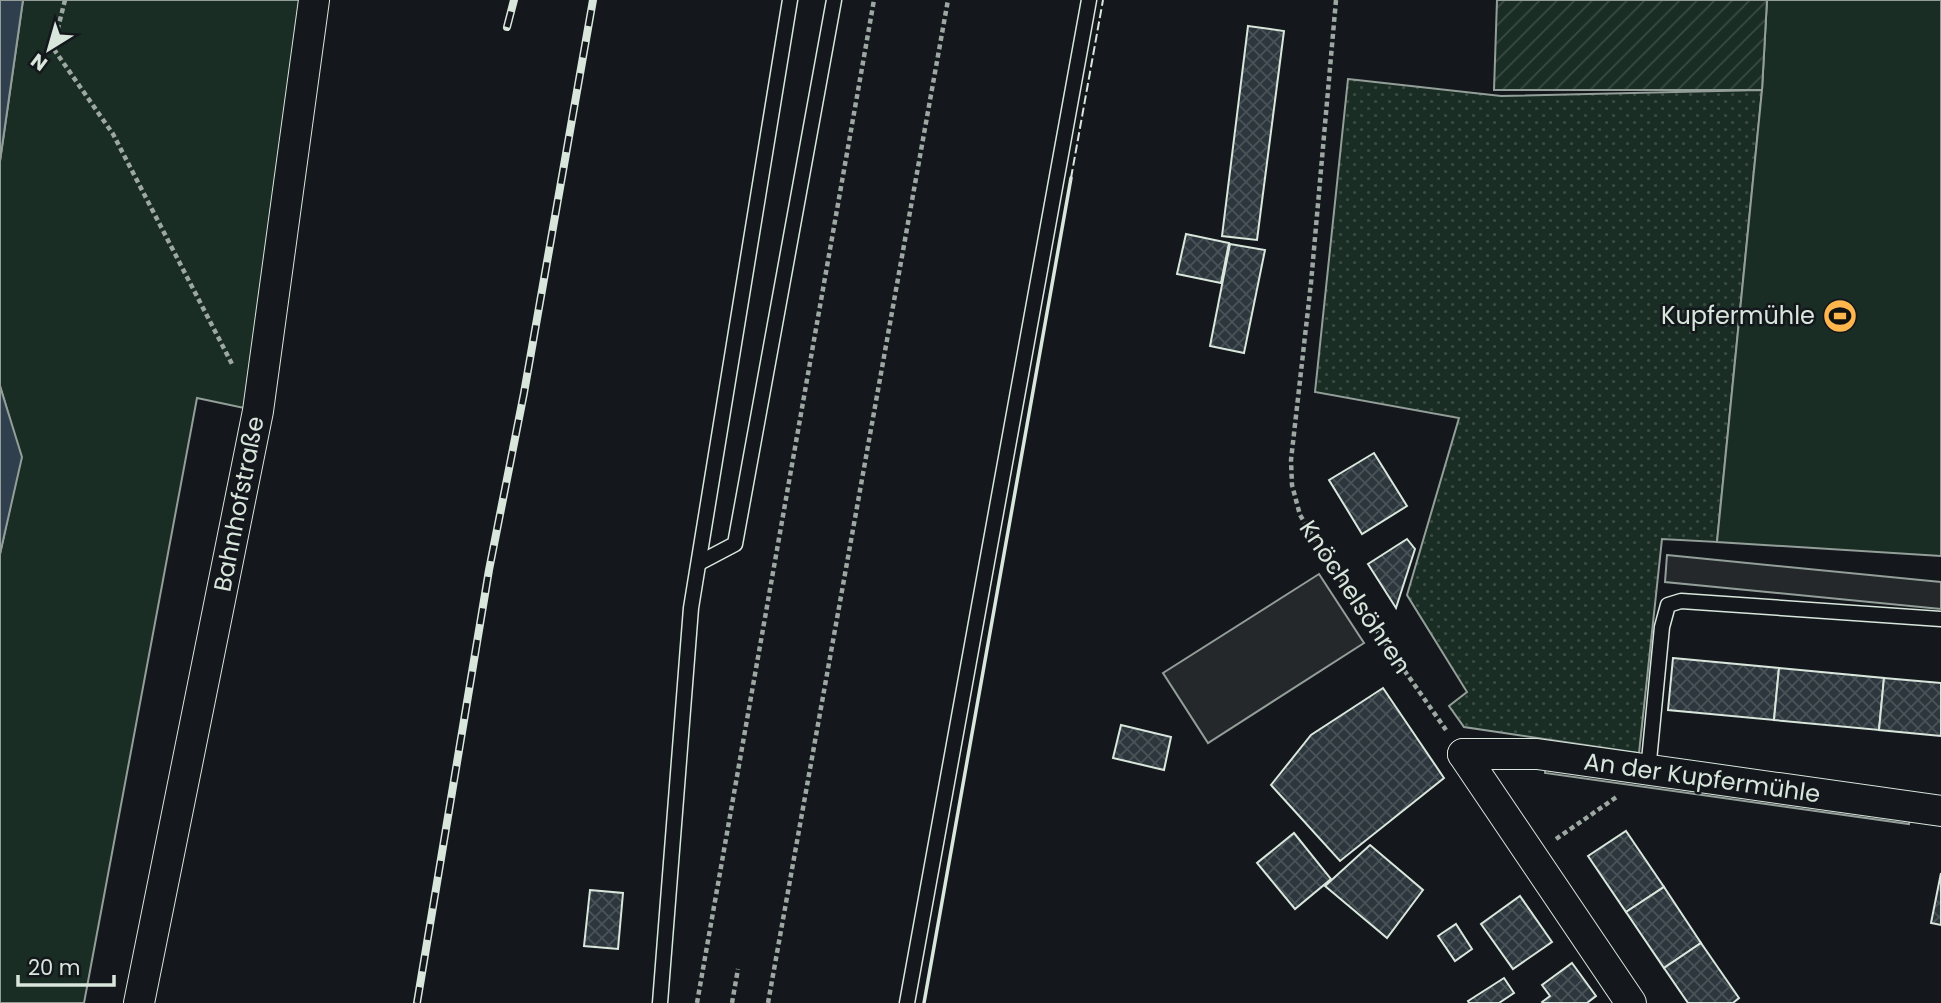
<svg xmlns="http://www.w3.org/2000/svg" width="1941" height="1003" font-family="Poppins,sans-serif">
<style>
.grass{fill:url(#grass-dots);stroke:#939e99;stroke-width:2}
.park{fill:#1a2d24;stroke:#939e99;stroke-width:2}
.garden{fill:url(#garden-furrows);stroke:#939e99;stroke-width:2}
.parking{fill:#24282b;stroke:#939e99;stroke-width:2}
.water{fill:#2f3f4d;stroke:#939e99;stroke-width:2}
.building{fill:url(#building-cross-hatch);stroke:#d8e6dc;stroke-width:2}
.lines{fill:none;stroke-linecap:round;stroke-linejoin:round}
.lane-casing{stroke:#d8e6dc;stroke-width:17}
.street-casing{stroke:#d8e6dc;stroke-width:32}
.path{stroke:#9da8a2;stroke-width:4.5;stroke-dasharray:5 3.5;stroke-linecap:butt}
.lane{stroke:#14181c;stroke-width:14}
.street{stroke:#14181c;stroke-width:30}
.rail-casing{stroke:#d8e6dc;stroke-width:8}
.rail{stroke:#14181c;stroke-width:5;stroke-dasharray:16;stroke-linecap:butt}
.fence{stroke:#d8e6dc;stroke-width:2;stroke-dasharray:9 3.5;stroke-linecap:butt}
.wall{stroke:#d8e6dc;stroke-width:3.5}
.labels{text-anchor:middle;stroke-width:5;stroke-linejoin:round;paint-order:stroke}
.poi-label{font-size:24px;fill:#d8e6dc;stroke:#14181c;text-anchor:end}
.street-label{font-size:24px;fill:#d8e6dc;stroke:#14181c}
</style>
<defs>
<pattern id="grass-dots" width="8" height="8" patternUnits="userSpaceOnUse" patternTransform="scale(1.75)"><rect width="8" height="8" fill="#1a2d24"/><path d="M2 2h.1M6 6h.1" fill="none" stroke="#3b4b43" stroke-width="1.8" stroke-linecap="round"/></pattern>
<pattern id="garden-furrows" width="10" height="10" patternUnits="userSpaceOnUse" patternTransform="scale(1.75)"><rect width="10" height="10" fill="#1a2d24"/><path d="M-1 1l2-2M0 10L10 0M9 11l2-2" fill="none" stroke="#3b4b43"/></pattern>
<pattern id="building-cross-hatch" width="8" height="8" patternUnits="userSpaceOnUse" patternTransform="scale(1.75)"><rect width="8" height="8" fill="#2c363c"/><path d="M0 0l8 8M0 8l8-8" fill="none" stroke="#4a5358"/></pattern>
</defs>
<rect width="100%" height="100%" fill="#14181c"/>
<path class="grass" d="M1348,79L1501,96L1762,90L1717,542L1662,539L1639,753L1464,727L1449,706L1467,692L1407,595L1459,418L1315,392Z"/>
<g class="park">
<path d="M23,0H314L258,411L197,398L84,1003H0V554L21,457L0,386V161Z"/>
<path d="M1767,0H1941V556L1717,542L1762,90Z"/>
</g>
<path class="garden" d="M1497,0H1767L1762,90H1494Z"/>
<g class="parking">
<path d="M1667,555L1941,582V609L1665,582Z"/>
<path d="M1319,574L1364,643L1208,743L1163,673Z"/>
<path d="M1546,761L1911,812L1909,824L1545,773Z"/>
</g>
<g class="water">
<path d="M0,0H23L0,161Z"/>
<path d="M0,386L22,457L0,554Z"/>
</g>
<g class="building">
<path d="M1248,26L1284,31L1257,240L1222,236Z"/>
<path d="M1186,234L1229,243L1221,283L1177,274Z"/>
<path d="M1230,244L1265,250L1244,353L1210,346Z"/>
<path d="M1374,453L1407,506L1362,534L1329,480Z"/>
<path d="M1407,539L1415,549L1396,608L1368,564Z"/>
<path d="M1673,658L1779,668L1774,720L1668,710Z"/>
<path d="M1779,668L1884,678L1879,730L1774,720Z"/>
<path d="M1884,678L1941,683V736L1879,730Z"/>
<path d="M1383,688L1444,778L1340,861L1271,785L1311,735Z"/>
<path d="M1121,725L1171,737L1164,770L1113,758Z"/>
<path d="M1626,831L1664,887L1626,912L1588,856Z"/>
<path d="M1294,833L1331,879L1295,909L1257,863Z"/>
<path d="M1370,845L1423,890L1387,938L1325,886Z"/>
<path d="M1941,873V925L1931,923Z"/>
<path d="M1664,887L1701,943L1664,968L1626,912Z"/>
<path d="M590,890L623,893L618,949L584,946Z"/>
<path d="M1520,896L1552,942L1513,969L1481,924Z"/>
<path d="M1456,924L1472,949L1455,961L1438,936Z"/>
<path d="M1701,943L1739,998L1733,1003H1688L1664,968Z"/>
<path d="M1572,963L1596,996L1587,1003H1543L1542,1002L1550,996L1542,985Z"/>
<path d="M1504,978L1514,993L1499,1003H1469L1468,1001Z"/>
</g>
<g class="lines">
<g class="lane-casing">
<g id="lane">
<path d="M699,563L735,544L834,0"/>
<path d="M1648,771L1662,627L1668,605L1681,601L1941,619"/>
<path d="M660,1003L691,608L790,0"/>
<path d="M907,1003L1089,0"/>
</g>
</g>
<g class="street-casing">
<g id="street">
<path d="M1463,754H1537L1941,811"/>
<path d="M1463,754L1631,1003"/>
<path d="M139,1003L258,411L314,0"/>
</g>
</g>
<g class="path">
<path d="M65,0L53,48L113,134L232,364"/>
<path d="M1336,0L1311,283L1291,460L1292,485L1300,515L1328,561L1446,730"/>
<path d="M1556,839L1618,796"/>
<path d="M697,1003L874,0"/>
<path d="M732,1003L738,969"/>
<path d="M768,1003L948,0"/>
</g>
<use href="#lane" class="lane"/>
<use href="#street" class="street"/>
<g class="rail-casing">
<g id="rail">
<path d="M507,27L514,0"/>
<path d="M417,1003L489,570L524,393L593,0"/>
</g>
</g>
<use href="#rail" class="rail"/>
<path class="fence" d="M1071,178L1103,0"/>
<path class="wall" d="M924,1003L1071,178"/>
</g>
<defs>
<g id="stadium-disc" transform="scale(1.75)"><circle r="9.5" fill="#ffb74d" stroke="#14181c"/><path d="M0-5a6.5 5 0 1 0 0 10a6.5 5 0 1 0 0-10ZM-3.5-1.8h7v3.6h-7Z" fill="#111"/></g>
</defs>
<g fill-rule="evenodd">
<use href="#stadium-disc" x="1840" y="316"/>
</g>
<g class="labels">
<g class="poi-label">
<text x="1815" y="324">Kupfermühle</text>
</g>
<g class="street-label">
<text transform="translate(239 504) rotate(-79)" y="8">Bahnhofstraße</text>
<text transform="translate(1355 597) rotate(56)" y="8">Knöchelsöhren</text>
<text transform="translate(1702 778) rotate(8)" y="8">An der Kupfermühle</text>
</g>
</g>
<g transform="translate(49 49) rotate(217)" stroke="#14181c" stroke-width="5" paint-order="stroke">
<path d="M0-5L12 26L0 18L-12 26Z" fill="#d8e6dc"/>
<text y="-10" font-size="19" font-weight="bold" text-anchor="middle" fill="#d8e6dc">N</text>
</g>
<path d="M18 975v10h96v-10" fill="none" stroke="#d8e6dc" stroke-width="3.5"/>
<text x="28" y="975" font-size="21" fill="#d8e6dc" stroke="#14181c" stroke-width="5" paint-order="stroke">20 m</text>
</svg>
